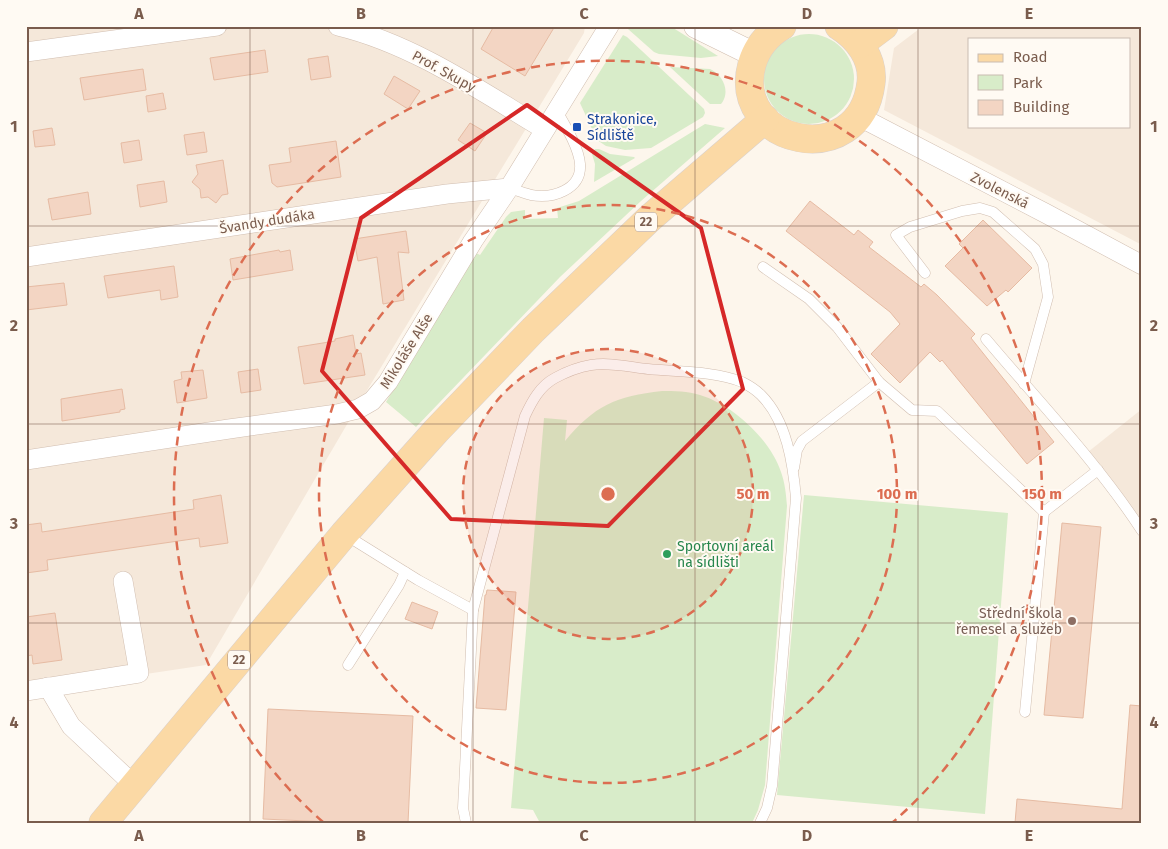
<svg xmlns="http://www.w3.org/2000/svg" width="1168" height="849" font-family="'Fira Sans',sans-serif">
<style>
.residential{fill:#f5e8da;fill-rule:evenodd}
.green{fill:#d8ecc9}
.building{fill:#f3d5c3;stroke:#e6bba3}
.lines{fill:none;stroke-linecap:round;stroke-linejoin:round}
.service-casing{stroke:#d1beb0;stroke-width:11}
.minor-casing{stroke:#d1beb0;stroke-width:20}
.tertiary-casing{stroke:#d1beb0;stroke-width:25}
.primary-casing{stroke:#dad1cd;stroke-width:29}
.service{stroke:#fff;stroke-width:10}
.minor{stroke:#fff;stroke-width:19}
.tertiary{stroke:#fff;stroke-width:24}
.primary{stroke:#fbd9a5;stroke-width:28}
.marked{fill:none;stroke:#d62828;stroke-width:4;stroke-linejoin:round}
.grid{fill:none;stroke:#7a5c4d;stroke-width:1;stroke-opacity:0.55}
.ring{fill:none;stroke:#dc6d51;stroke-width:2.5;stroke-dasharray:9 6}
.transit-dot{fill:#1a4fb4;stroke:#fffaf3;stroke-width:2}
.leisure-dot{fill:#2e9e5b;stroke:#fffaf3;stroke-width:2}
.education-dot{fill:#8d6e63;stroke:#fffaf3;stroke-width:2}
.labels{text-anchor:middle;stroke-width:4;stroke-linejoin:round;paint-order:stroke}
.shield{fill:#fffaf3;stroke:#a28b7f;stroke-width:1}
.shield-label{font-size:12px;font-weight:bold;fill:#7a5c4d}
.street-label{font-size:14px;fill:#7a5c4d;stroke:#fffaf3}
.transit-label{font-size:14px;fill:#164399;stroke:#fffaf3;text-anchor:start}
.leisure-label{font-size:14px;fill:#27864d;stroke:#fffaf3;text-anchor:start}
.education-label{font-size:14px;fill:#785e54;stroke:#fffaf3;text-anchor:end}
.centre{fill:#dc6d51;stroke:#fffaf3;stroke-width:2.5}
.ring-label{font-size:15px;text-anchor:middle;font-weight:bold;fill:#dc6d51;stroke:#fffaf3;stroke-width:4;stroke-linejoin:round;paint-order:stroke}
.neatline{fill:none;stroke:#7a5c4d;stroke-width:2}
.grid-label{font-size:16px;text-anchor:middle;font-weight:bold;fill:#7a5c4d}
</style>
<rect width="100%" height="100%" fill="#fdf6ec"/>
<g class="residential">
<path d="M26,26H585L584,33L366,392L206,665L26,692Z"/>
<path d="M923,26H1142V245L884,110L894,48ZM969,39H1129V126H969Z"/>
<path d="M1142,409V525L1088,452Z"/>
</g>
<g class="green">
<path d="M632,26H670L718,56L701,58L659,54L654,52L628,29Z"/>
<circle cx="809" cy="79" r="45"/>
<path d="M623,35L627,37L704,109L705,113L703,117L651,148L625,150L606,146L597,140L580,103Z"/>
<path d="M670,67L710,69C723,75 731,92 721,104H710Z"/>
<path d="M705,124L725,128L641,201L560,277L416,427L386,402L476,253L480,255L506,217L511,212L525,210V219L558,218L557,208L579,201Z"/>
<path d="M595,149H599L610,154L634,157L635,158L594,182L595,164L592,154Z"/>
<path d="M662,391C674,391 688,391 700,395C733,405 770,439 781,472C785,483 786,494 787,506L765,785L758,810L752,823H540L533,810L511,808L544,418L567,420L565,441C594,406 616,396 662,391Z"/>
<path d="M804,495L1008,513L985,814L777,795Z"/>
</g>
<g class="building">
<path d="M494,26H555L525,76L481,49Z"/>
<path d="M265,50L268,72L214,80L210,58Z"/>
<path d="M328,56L331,77L311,80L308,59Z"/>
<path d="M143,69L146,90L84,100L80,78Z"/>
<path d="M394,76L420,91L408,109L384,94Z"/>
<path d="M163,93L166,109L148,112L146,96Z"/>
<path d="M470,123L487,133L475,151L458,140Z"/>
<path d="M52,128L55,145L35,147L33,131Z"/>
<path d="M204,132L207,152L187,155L184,135Z"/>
<path d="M139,140L142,160L124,163L121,143Z"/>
<path d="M336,141L341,177L277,187L272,183L269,165L291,162L289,148Z"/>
<path d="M223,160L228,194L222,195L216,203L208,197L201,198L200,189L192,182L198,174L196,165Z"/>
<path d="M164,181L167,202L140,207L137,185Z"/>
<path d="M88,192L91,214L52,220L48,199Z"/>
<path d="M810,201L854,235L858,230L873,242L869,247L921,287L924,284L937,295L975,334L971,338L1054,442L1027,464L942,360L940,362L930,352L900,383L871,354L900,324L890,312L786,231Z"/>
<path d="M983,220L1032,268L1008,292L1006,290L987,306L945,266L963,248L959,244Z"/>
<path d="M406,231L409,253L398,252L404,300L383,304L377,257L358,261L354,239Z"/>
<path d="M279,250L280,252L290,250L293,270L233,280L230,259Z"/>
<path d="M174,266L178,297L161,300L160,290L108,298L104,276Z"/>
<path d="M64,283L67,305L26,310V287Z"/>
<path d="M353,335L356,354L361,353L365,375L304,384L298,347L335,341V339Z"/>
<path d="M258,369L261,390L241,393L238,372Z"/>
<path d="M203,370L207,398L177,403L174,381L182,379L181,372Z"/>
<path d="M122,389L125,409L120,410V412L62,421L61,399Z"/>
<path d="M221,495L228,543L200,547L199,538L47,560L48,570L26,573V525L41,523L42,532L69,528L194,509L193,500Z"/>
<path d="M1062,523L1101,527L1083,718L1044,715Z"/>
<path d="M487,590L516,592L506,710L476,708L485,595H486Z"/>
<path d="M412,602L438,612L432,629L405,619Z"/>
<path d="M55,613L62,660L33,664L32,655L26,656V617Z"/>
<path d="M1130,705L1142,706V823H1015L1017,799L1122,809Z"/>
<path d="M268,709L413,716L408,823H351L263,819Z"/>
</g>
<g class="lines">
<g class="service-casing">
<g id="service">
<path d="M509,188C516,190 524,193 531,195C552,199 582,190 580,164C579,148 565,125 557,111"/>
<path d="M763,267L809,299L837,327L879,382L912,410L937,411L1044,512L1098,470"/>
<path d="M925,273L896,235L910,227L962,211L980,208L993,212L1035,249L1043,264L1048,297L1024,384"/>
<path d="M986,339C1039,402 1097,462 1142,531"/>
<path d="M794,468L797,450L802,441L879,382"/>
<path d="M344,534L418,580L473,610"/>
<path d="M348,665L399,585L405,572"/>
<path d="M1025,712L1044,512"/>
<path d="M466,823L463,808L473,610L525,416C532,401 540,386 555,378C566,372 579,367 591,365C609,362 630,367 648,369C679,372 714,371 742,382C748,385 757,391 761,395C787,421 793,464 796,498L772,786L767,808L760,823"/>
</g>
</g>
<g class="minor-casing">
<g id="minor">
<path d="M338,26C413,44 479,90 544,129"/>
<path d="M26,52L217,26"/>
<path d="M858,116L1045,213L1142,265"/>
<path d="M26,257L447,194L509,188"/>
<path d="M26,460L229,429L337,414L358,409L372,401L388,382L473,241L509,188L609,26"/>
<path d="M48,687L71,726L135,786"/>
<path d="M26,691L139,673L123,581"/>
</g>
</g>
<g class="tertiary-casing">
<path id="tertiary" d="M696,26L755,55"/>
</g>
<g class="primary-casing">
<g id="primary">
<path d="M782,26C767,35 757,47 752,64C730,145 860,173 871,83C874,59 858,38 839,26"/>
<path d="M860,44L884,26"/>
<path d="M103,823L344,534L436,431L533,330L650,218L765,119"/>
</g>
</g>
<use href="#service" class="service"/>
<use href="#minor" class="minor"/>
<use href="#tertiary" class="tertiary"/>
<use href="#primary" class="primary"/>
</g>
<path class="marked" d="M527,105L701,228L743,389L608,526L451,519L322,371L361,218Z"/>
<path class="grid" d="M250,26V823M473,26V823M695,26V823M918,26V823M26,226H1142M26,424H1142M26,623H1142"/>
<circle cx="608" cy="494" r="145" fill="#dc6d51" fill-opacity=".12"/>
<g class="ring">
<circle cx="608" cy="494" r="145"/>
<circle cx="608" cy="494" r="289"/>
<path d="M323 822A434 434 0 1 1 893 822"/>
</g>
<rect class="transit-dot" x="572" y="122" width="10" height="10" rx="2.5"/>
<circle class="leisure-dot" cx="667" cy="554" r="5"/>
<circle class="education-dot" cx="1072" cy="621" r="5"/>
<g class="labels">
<g class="shield">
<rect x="635" y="212.5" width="22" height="19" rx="4"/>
<rect x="228" y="650.5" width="22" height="19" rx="4"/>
</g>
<g class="shield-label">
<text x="646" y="226">22</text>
<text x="239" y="664">22</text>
</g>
<g class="street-label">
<text transform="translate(444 71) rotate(29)" y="5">Prof. Skupy</text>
<text transform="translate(1000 190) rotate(27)" y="5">Zvolenská</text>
<text transform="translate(267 221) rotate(-9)" y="5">Švandy dudáka</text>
<text transform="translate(406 351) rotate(-58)" y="5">Mikoláše Alše</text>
</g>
<g class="transit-label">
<text x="587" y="124">Strakonice,<tspan x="587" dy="16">Sídliště</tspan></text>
</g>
<g class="leisure-label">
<text x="677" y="551">Sportovní areál<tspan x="677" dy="16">na sídlišti</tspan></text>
</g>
<g class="education-label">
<text x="1062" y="618">Střední škola<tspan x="1062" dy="16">řemesel a služeb</tspan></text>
</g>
</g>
<circle cx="608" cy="494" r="8" class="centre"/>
<g class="ring-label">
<text x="753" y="499">50 m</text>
<text x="897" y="499">100 m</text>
<text x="1042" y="499">150 m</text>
</g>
<rect width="1168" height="849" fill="none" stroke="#fffaf3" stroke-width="55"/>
<rect x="968" y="38" width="162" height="90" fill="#fffaf3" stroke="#cabbb1"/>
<rect x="978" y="54" width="25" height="8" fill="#fbd9a5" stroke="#cabbb1"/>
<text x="1013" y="62" font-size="15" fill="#7a5c4d">Road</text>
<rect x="978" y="75" width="25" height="15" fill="#d8ecc9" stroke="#cabbb1"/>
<text x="1013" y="88" font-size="15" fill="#7a5c4d">Park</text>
<rect x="978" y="100" width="25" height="15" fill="#f3d5c3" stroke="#cabbb1"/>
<text x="1013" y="112" font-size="15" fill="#7a5c4d">Building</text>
<rect x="28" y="28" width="1112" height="794" class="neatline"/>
<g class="grid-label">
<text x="139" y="19">A</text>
<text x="361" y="19">B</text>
<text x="584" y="19">C</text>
<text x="807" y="19">D</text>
<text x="1029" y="19">E</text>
<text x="14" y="132">1</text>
<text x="1154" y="132">1</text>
<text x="14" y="331">2</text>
<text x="1154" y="331">2</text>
<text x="14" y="529">3</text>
<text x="1154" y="529">3</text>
<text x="14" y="728">4</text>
<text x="1154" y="728">4</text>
<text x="139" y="841">A</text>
<text x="361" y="841">B</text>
<text x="584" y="841">C</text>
<text x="807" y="841">D</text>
<text x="1029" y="841">E</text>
</g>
</svg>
